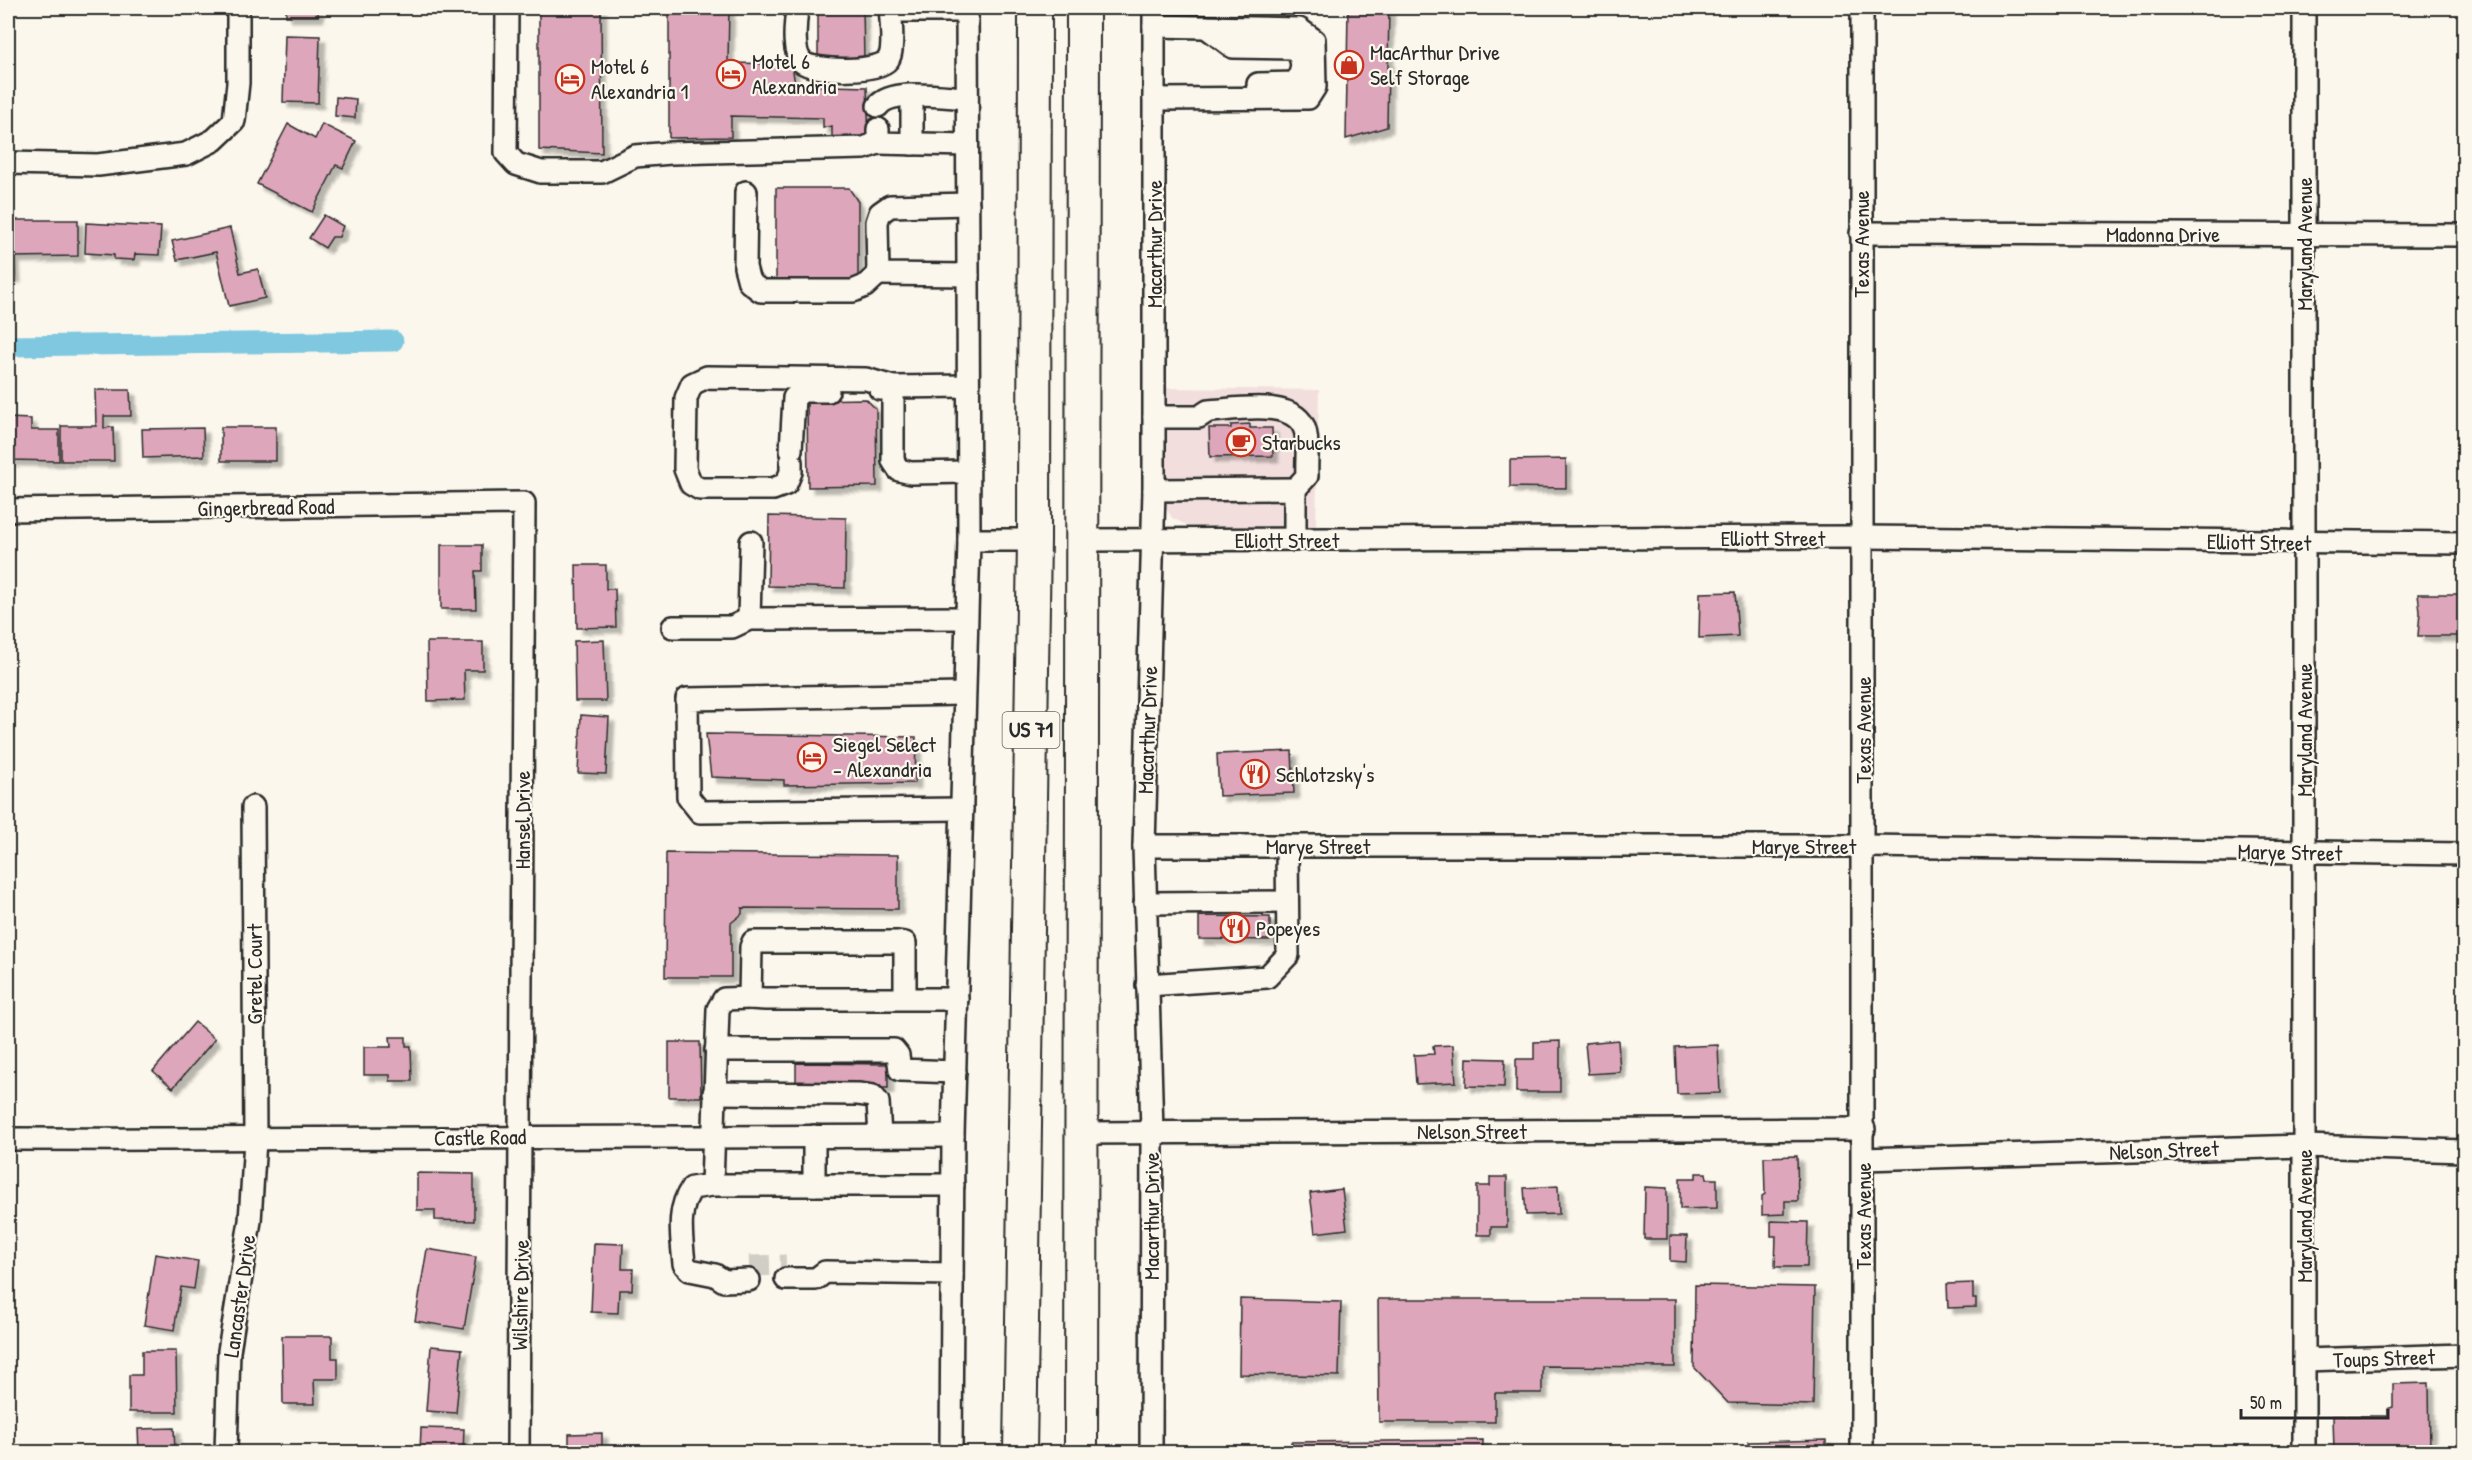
<svg xmlns="http://www.w3.org/2000/svg" width="2472" height="1460" font-family="'Patrick Hand',sans-serif">
<style>
.built{fill:#f2dfdd}
.lines{fill:none;stroke-linecap:round;stroke-linejoin:round}
.canal{stroke:#7fc8e0;stroke-width:21}
.building{fill:#dea6ba;stroke:#2b2b2b;stroke-width:1.5;filter:url(#shadow)}
.minor-tunnel{stroke:#d1cec5;stroke-width:21;stroke-dasharray:21 10;stroke-linecap:butt}
.minor-casing{stroke:#2b2b2b;stroke-width:26}
.highway-casing{stroke:#2b2b2b;stroke-width:36}
.minor{stroke:#fbf7ec;stroke-width:21}
.highway{stroke:#fbf7ec;stroke-width:32}
.labels{text-anchor:middle;stroke-width:4.5;stroke-linejoin:round;paint-order:stroke}
.shield{fill:#fbf7ec;stroke:#696865;stroke-width:1.5}
.shield-label{font-size:21px;font-weight:bold;fill:#2b2b2b}
.poi-label{font-size:22px;fill:#2b2b2b;stroke:#fbf7ec;text-anchor:start}
.street-label{font-size:22px;fill:#2b2b2b;stroke:#fbf7ec}
</style>
<defs>
<filter id="shadow"><feDropShadow dx="5.5" dy="5.5" stdDeviation="1.5" flood-color="#0004"/></filter>
</defs>
<rect width="100%" height="100%" fill="#fbf7ec"/>
<filter id="ink" filterUnits="userSpaceOnUse"><feTurbulence type="fractalNoise" baseFrequency=".0167" numOctaves="2"/><feDisplacementMap in="SourceGraphic" scale="12" xChannelSelector="R" yChannelSelector="G"/><feConvolveMatrix kernelMatrix="1 2 1 2 8 2 1 2 1" color-interpolation-filters="sRGB"/></filter>
<g filter="url(#ink)">
<path class="built" d="M1165,388L1319,390L1316,527L1188,526L1172,518L1166,508L1164,500Z"/>
<g class="lines">
<path class="canal" d="M8,346L393,341"/>
</g>
<g class="building">
<rect x="286" y="8" width="32" height="8"/>
<path d="M539,8H601L602,153L539,150Z"/>
<path d="M669,8H729L728,63L792,64L795,85L867,87L869,140L832,139V126L823,128V118L731,116V137L669,138Z"/>
<path d="M818,8H863L864,59L818,60Z"/>
<path d="M1348,8H1389L1387,127L1346,139Z"/>
<path d="M285,35L320,36L318,103L283,102Z"/>
<path d="M336,97L356,99L355,118L335,116Z"/>
<path d="M288,124L315,139L322,124L356,141L343,168L336,165L312,212L257,184Z"/>
<path d="M776,188H849L858,202V289H776Z"/>
<path d="M324,215L343,226L339,237H332L325,248L309,238Z"/>
<path d="M8,220H78V256L14,257L15,277H8Z"/>
<path d="M86,223L161,227L159,255L135,254L134,260L114,259V255L85,253Z"/>
<path d="M230,228L240,273L258,269L265,298L229,306L216,252L177,260L172,241Z"/>
<path d="M95,390H130L131,416H104V428L113,427L114,461H61V426H96Z"/>
<path d="M866,399L876,409L877,486L808,487L807,400Z"/>
<path d="M8,418L31,419V430H59V461L8,460Z"/>
<path d="M1250,424V428H1272L1273,456L1210,457L1209,428H1231V425Z"/>
<rect x="221" y="427" width="55" height="34"/>
<path d="M203,428L204,456L143,458L142,429Z"/>
<path d="M1566,459V488L1510,487V460Z"/>
<path d="M769,516L846,518L845,588L768,586Z"/>
<path d="M441,545H482V571H475L476,609H441Z"/>
<path d="M576,565H606V589H615L616,627L577,628Z"/>
<path d="M2464,589V636H2418L2420,612L2418,594H2464Z"/>
<path d="M1735,592L1738,636L1699,638L1700,593Z"/>
<path d="M604,640L606,701H575L574,641Z"/>
<path d="M427,642H483V670H464L465,700L428,701Z"/>
<path d="M581,715L609,717L606,774L578,773Z"/>
<path d="M706,734L916,737L915,783L784,785V780L711,777Z"/>
<path d="M1292,751L1294,793L1219,796L1217,754Z"/>
<path d="M666,853L898,855V909L742,908V914L731,923V977H665Z"/>
<path d="M1199,916L1270,917V940L1199,939Z"/>
<path d="M195,1022L215,1039L173,1088L153,1071Z"/>
<path d="M390,1037H406V1046H411L412,1081H390V1075H364V1047H391Z"/>
<path d="M1618,1040L1620,1072L1588,1074L1585,1043Z"/>
<path d="M1560,1041V1092H1516V1059H1534V1042Z"/>
<path d="M669,1042H700L701,1097H669Z"/>
<path d="M1453,1045L1456,1082L1416,1084L1414,1055L1434,1054L1433,1046Z"/>
<path d="M1718,1045L1720,1093L1677,1094L1675,1047Z"/>
<path d="M1467,1058L1505,1059L1504,1087L1466,1086Z"/>
<path d="M796,1063L888,1064V1088L796,1087Z"/>
<path d="M1797,1156L1798,1201H1785V1214L1762,1215V1196L1765,1194L1764,1157Z"/>
<path d="M417,1173L474,1174V1221L435,1220V1210H417Z"/>
<path d="M1696,1173H1706L1707,1179H1717V1208L1680,1209V1178H1696Z"/>
<path d="M1490,1177H1507V1227H1491V1235H1477V1186H1490Z"/>
<path d="M1558,1186L1559,1214L1526,1215L1524,1188Z"/>
<path d="M1645,1187L1667,1188V1239H1644Z"/>
<path d="M1342,1189L1347,1229L1315,1233L1310,1193Z"/>
<path d="M1771,1221L1808,1222L1807,1267H1775L1776,1236H1771Z"/>
<path d="M1670,1236H1687L1686,1262L1670,1261Z"/>
<path d="M594,1243L623,1244L622,1269H633L632,1290H619L618,1313L591,1312Z"/>
<path d="M427,1249L476,1257L464,1329L415,1321Z"/>
<path d="M155,1254L198,1261L194,1289L181,1287L174,1330L144,1325Z"/>
<path d="M1973,1283V1299H1976V1307L1948,1308L1947,1284Z"/>
<path d="M1695,1285L1815,1287L1813,1405L1728,1403L1694,1367Z"/>
<path d="M1240,1299L1341,1302L1339,1376L1239,1374Z"/>
<path d="M1378,1299H1675V1367L1542,1366V1393H1495V1422H1379Z"/>
<path d="M282,1336H332V1358H338V1379H314L315,1404H283Z"/>
<path d="M431,1346L462,1349L456,1413L426,1411Z"/>
<path d="M142,1351H176L177,1412H129V1375H142Z"/>
<path d="M2429,1383L2430,1452H2334L2333,1416H2387V1409L2393,1407V1384Z"/>
<path d="M174,1428L175,1452H139L138,1429Z"/>
<path d="M421,1428L464,1429L463,1452H420Z"/>
<path d="M602,1433V1452H569V1434Z"/>
<path d="M1483,1440V1452H1291V1442Z"/>
<path d="M1826,1440V1452H1749L1748,1442Z"/>
</g>
<g class="lines">
<path class="minor-tunnel" d="M749,1266L786,1265"/>
<g class="minor-casing">
<g id="minor">
<path d="M507,8L506,153L516,164L541,172H602L635,156L671,153L864,148L878,143"/>
<path d="M797,8C796,22 791,50 802,62C813,72 883,73 889,58C894,49 891,19 890,8"/>
<path d="M1862,8V1452"/>
<path d="M2304,8V1452"/>
<path d="M891,11H967"/>
<path d="M1154,26L1299,29L1314,40L1315,87L1308,98L1154,99"/>
<path d="M1206,27L1233,47L1293,48C1305,58 1303,70 1296,83L1258,84"/>
<path d="M878,106C892,88 945,97 967,98"/>
<path d="M878,129V143L967,145"/>
<path d="M912,144V96"/>
<path d="M8,163L98,165L186,154L214,140L234,121L238,83V8"/>
<path d="M746,192L745,267L749,282L761,291H853L865,286L878,274"/>
<path d="M968,204L890,206L880,213L877,222L878,274L968,275"/>
<path d="M1861,233L2464,235"/>
<path d="M880,389L893,387V461L899,470L911,473L968,472"/>
<path d="M1154,417H1199L1208,411C1234,410 1295,397 1305,430C1309,444 1306,462 1307,476L1295,489"/>
<path d="M791,450L794,398L802,391H828"/>
<path d="M791,462V472L786,484L773,489H700L691,484L685,469L686,398L692,384L707,377L866,379L893,387L968,386"/>
<path d="M1154,490L1295,489V540"/>
<path d="M8,510L524,503L518,1452"/>
<path d="M969,540H1034"/>
<path d="M1081,540L1862,537L2464,543"/>
<path d="M749,619L751,542"/>
<path d="M673,627H732L749,619L966,618"/>
<path d="M962,809L700,812L688,797L687,699L964,694"/>
<path d="M1144,846H1863L2464,854"/>
<path d="M1145,903L1287,902"/>
<path d="M1147,985L1267,977L1288,955L1287,846"/>
<path d="M750,998L724,999L718,1009L712,1185H953"/>
<path d="M905,999V943L898,942H753L751,947L750,998L765,999H957"/>
<path d="M716,1050H894L898,1055L900,1070L955,1072"/>
<path d="M714,1093L858,1094L873,1096L878,1102L880,1136"/>
<path d="M1081,1133L1864,1129"/>
<path d="M814,1136V1185"/>
<path d="M8,1139C323,1140 638,1136 953,1136"/>
<path d="M1863,1159L2304,1146L2464,1151"/>
<path d="M712,1185L692,1188C676,1210 682,1238 684,1264L690,1270L715,1275L724,1281L749,1280"/>
<path d="M786,1279H816L825,1272L952,1274"/>
<path d="M2304,1360L2464,1355"/>
<path d="M226,1452L229,1351L250,1221L255,1140L253,807"/>
<path d="M951,1452L953,1136L969,540L967,8"/>
<path d="M1151,1452L1152,1132L1144,846L1154,490V8"/>
</g>
</g>
<g class="highway-casing">
<g id="highway">
<path d="M1020,1452L1034,540L1035,8"/>
<path d="M1081,1452L1083,8"/>
</g>
</g>
<use href="#minor" class="minor"/>
<use href="#highway" class="highway"/>
</g>
</g>
<defs>
<g id="shop-ring" transform="scale(1.5)"><circle r="9.5" fill="#fbf7ec" stroke="#c8321e" stroke-width="1.5"/><path d="M-5-2.5h2.3a2.7 3.5 0 0 1 5.4 0H5L5.5 6h-11ZM-1.5-2.5h3a1.5 2.3 0 0 0-3 0Z" fill="#c8321e"/></g>
<g id="hotel-ring" transform="scale(1.5)"><circle r="9.5" fill="#fbf7ec" stroke="#c8321e" stroke-width="1.5"/><path d="M-6-4.5h1.5V1H6V5H4.5V3h-9V5H-6ZM-4 0a1.8 1.8 0 1 1 3.6 0ZM.5 0V-2.5h3Q6-2.5 6 0Z" fill="#c8321e"/></g>
<g id="cafe-ring" transform="scale(1.5)"><circle r="9.5" fill="#fbf7ec" stroke="#c8321e" stroke-width="1.5"/><path d="M-5.5-4.5H6V0H3Q3 3.5 0 3.5H-2.5Q-5.5 3.5-5.5 0ZM3-3.2v2h1.7v-2ZM-6 4.5H4V6H-6Z" fill="#c8321e"/></g>
<g id="restaurant-ring" transform="scale(1.5)"><circle r="9.5" fill="#fbf7ec" stroke="#c8321e" stroke-width="1.5"/><path d="M-5-6h1v4h1v-4h1v4h1v-4h1v5L-1.5 .5V6h-2V.5L-5-1ZM5-6V6H3V1.5H1.5Q1.5-4 5-6Z" fill="#c8321e"/></g>
</defs>
<g fill-rule="evenodd">
<use href="#shop-ring" x="1349" y="65"/>
<use href="#hotel-ring" x="731" y="74"/>
<use href="#hotel-ring" x="570" y="79"/>
<use href="#cafe-ring" x="1241" y="442"/>
<use href="#hotel-ring" x="812" y="757"/>
<use href="#restaurant-ring" x="1255" y="774"/>
<use href="#restaurant-ring" x="1235" y="928"/>
</g>
<g class="labels">
<rect class="shield" x="1002.5" y="712" width="57" height="36" rx="4.5"/>
<g class="shield-label">
<text x="1031" y="737">US 71</text>
</g>
<g class="poi-label">
<text x="1370" y="60">MacArthur Drive<tspan x="1370" dy="25">Self Storage</tspan></text>
<text x="752" y="69">Motel 6<tspan x="752" dy="25">Alexandria</tspan></text>
<text x="591" y="74">Motel 6<tspan x="591" dy="25">Alexandria 1</tspan></text>
<text x="1262" y="450">Starbucks</text>
<text x="833" y="752">Siegel Select<tspan x="833" dy="25">- Alexandria</tspan></text>
<text x="1276" y="782">Schlotzsky's</text>
<text x="1256" y="936">Popeyes</text>
</g>
<g class="street-label">
<text x="2163" y="242">Madonna Drive</text>
<text transform="translate(1154 244) rotate(-90)" y="8">Macarthur Drive</text>
<text transform="translate(1861 244) rotate(-90)" y="8">Texas Avenue</text>
<text transform="translate(2304 244) rotate(-90)" y="8">Maryland Avenue</text>
<text transform="translate(266 507) rotate(-1)" y="8">Gingerbread Road</text>
<text x="1773" y="546">Elliott Street</text>
<text x="1287" y="548">Elliott Street</text>
<text transform="translate(2259 542) rotate(1)" y="8">Elliott Street</text>
<text transform="translate(1147 730) rotate(-88)" y="8">Macarthur Drive</text>
<text transform="translate(1863 730) rotate(-90)" y="8">Texas Avenue</text>
<text transform="translate(2304 730) rotate(-90)" y="8">Maryland Avenue</text>
<text transform="translate(522 820) rotate(-90)" y="8">Hansel Drive</text>
<text x="1318" y="854">Marye Street</text>
<text x="1804" y="854">Marye Street</text>
<text transform="translate(2290 852) rotate(1)" y="8">Marye Street</text>
<text transform="translate(254 974) rotate(-90)" y="8">Gretel Court</text>
<text x="1472" y="1139">Nelson Street</text>
<text transform="translate(480 1137) rotate(-1)" y="8">Castle Road</text>
<text transform="translate(2164 1150) rotate(-2)" y="8">Nelson Street</text>
<text transform="translate(1151 1216) rotate(-90)" y="8">Macarthur Drive</text>
<text transform="translate(1863 1216) rotate(-90)" y="8">Texas Avenue</text>
<text transform="translate(2304 1216) rotate(-90)" y="8">Maryland Avenue</text>
<text transform="translate(520 1295) rotate(-89)" y="8">Wilshire Drive</text>
<text transform="translate(239 1296) rotate(-82)" y="8">Lancaster Drive</text>
<text transform="translate(2384 1358) rotate(-2)" y="8">Toups Street</text>
</g>
</g>
<rect width="2472" height="1460" fill="none" stroke="#fbf7ec" stroke-width="30"/>
<rect x="15" y="15" width="2442" height="1430" fill="none" stroke="#2b2b2b" stroke-width="2" filter="url(#ink)"/>
<path d="M2241 1409v9h147v-9" fill="none" stroke="#2b2b2b" stroke-width="3"/>
<text x="2250" y="1409" font-size="18" fill="#2b2b2b" stroke="#fbf7ec" stroke-width="4.5" paint-order="stroke">50 m</text>
</svg>
